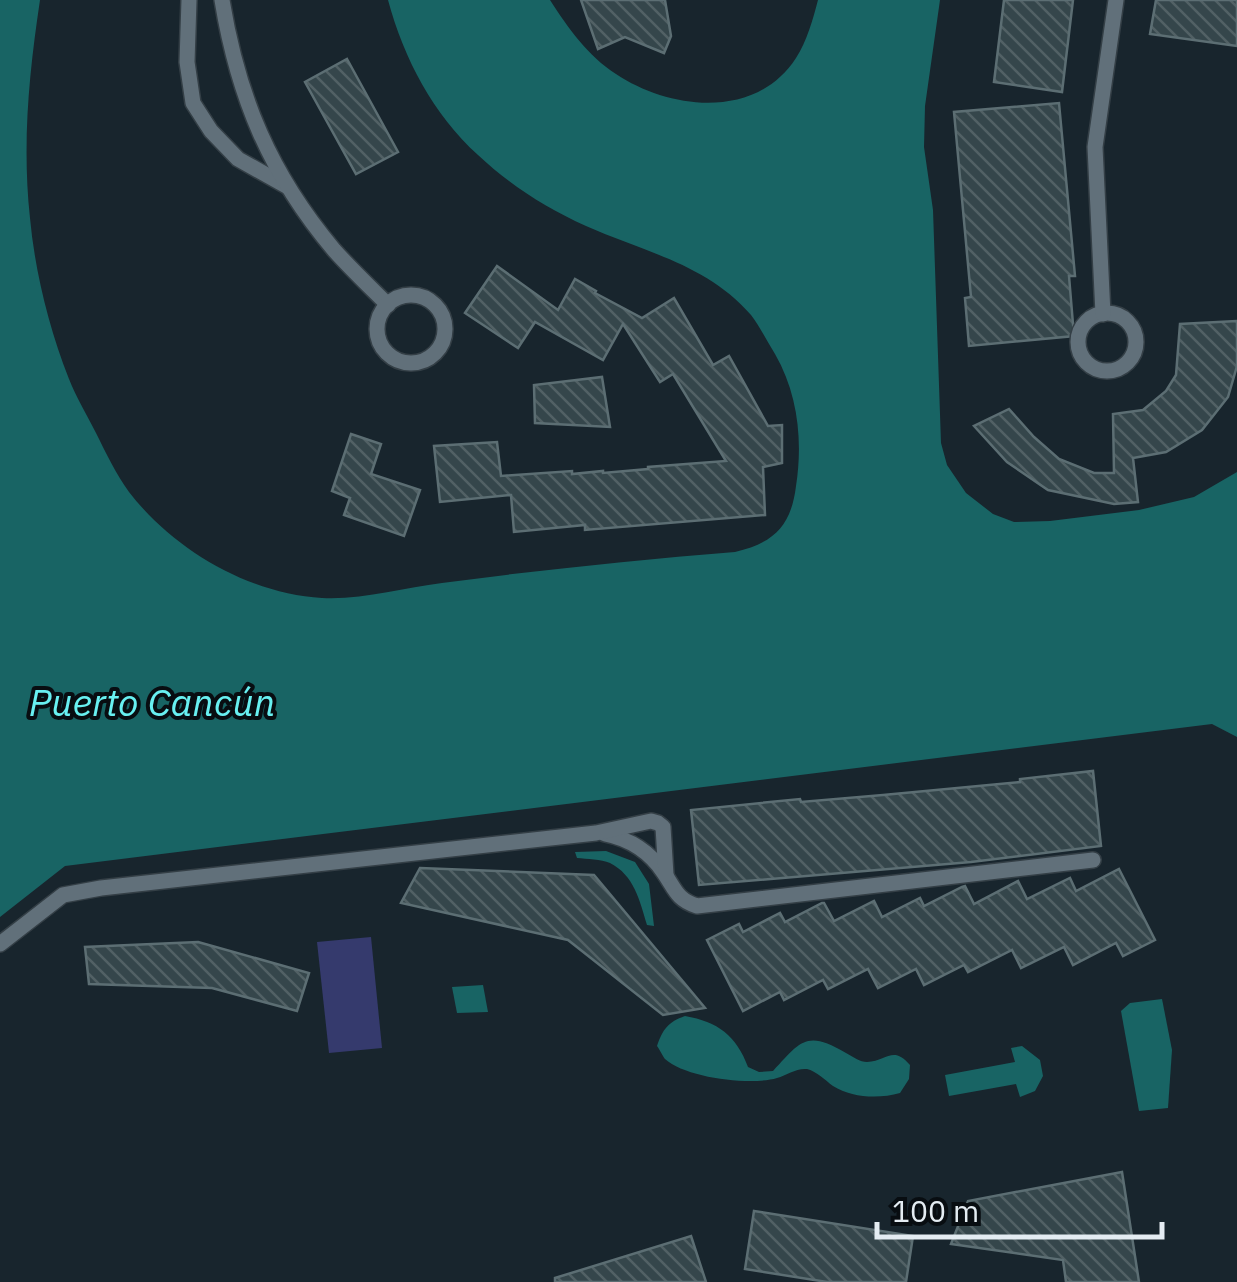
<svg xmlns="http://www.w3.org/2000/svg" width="1237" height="1282" font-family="'IBM Plex Sans',sans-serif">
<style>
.garden{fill:#353a6d}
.water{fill:#186464}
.building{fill:url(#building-back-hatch);stroke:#5c6e73;stroke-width:2.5}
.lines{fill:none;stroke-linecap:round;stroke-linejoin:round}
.minor-casing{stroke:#343f46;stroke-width:18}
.minor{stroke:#61707a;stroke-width:15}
.labels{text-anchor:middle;stroke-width:8;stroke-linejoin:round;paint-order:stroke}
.water-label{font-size:38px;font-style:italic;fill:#68f0f1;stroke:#080d11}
</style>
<defs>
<pattern id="building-back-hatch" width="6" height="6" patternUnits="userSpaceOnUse" patternTransform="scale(2.5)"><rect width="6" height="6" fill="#35464b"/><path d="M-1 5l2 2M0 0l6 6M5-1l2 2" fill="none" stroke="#526165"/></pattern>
</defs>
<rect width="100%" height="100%" fill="#18252d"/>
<path class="garden" d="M371,937L382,1048L329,1053L317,942Z"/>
<g class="water">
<path d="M0,0H40C29,73 22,144 30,218C35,272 49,328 69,379C76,397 87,415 96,433C106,453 116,474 129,492C174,550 249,594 322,598C362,600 403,588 442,583C539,570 637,560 735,552C773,543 791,527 796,486C803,441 798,394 775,354C767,341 760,327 751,315C707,264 644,252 586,226C546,208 510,185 478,155C433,114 404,59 388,0H550C568,28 588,56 616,74C670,110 756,120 796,58C807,41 813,19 818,0H940L925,106L924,147L933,210L941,443L947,465L966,493L993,514L1014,522L1050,521L1139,510L1194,497L1237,472V737L1212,724L65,866L0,917Z"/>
<path d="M606,851L635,862L649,884L654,926L647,925C640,901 634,875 610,863C601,859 587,859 577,858L575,852Z"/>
<path d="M483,985L488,1012L457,1013L452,987Z"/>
<path d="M1162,999L1172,1050L1168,1108L1139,1111L1121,1011L1130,1003Z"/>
<path d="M685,1016C718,1022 736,1035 748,1067L759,1072L773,1071C800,1042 806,1029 846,1053C853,1057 860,1062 867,1062C887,1061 893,1045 910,1065L909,1079L900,1093C879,1099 852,1098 833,1086C825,1080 816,1071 807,1069C796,1068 787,1075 777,1078C751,1086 686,1078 665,1059C664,1058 658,1047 657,1046C663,1029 668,1022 685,1016Z"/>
<path d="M1022,1046L1040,1060L1043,1076L1035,1091L1020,1097L1016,1084L949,1096L945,1075L1015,1062L1011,1048Z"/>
</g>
<g class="building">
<path d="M581,0H665L671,36L664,53L625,37L598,49Z"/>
<path d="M1004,0H1073L1062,92L994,82Z"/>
<path d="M1156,0H1237V46L1150,34Z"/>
<path d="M347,59L398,152L356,174L305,82Z"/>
<path d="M1059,103L1075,276H1069L1074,336L969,346L965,298L971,297L954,112Z"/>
<path d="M497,266L558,310L575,279L596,291L595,293L642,318L674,298L713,365L729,356L768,426L782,425V463L763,467L765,515L585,530V525L514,532L511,495L440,502L434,446L497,442L501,476L572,471V474L603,471V473L648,469V467L726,461L673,374L660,382L623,324L603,360L535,322L518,348L465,313Z"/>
<path d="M1237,321V366L1228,397L1202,430L1166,452L1133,458L1138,502L1114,504L1048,490L1007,462L974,426L1009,409L1034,437L1059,459L1094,473H1114L1113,414L1143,410L1166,391L1176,375L1180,324Z"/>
<path d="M602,377L610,427L535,423L534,385Z"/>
<path d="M351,434L381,444L371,474L420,490L404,536L344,515L350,498L332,491Z"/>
<path d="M1093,771L1101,846L971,862L699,885L691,810L800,799L801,802L883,795L1020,782V779Z"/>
<path d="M420,868L594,875L705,1008L663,1015L568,940L401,903Z"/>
<path d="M1119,869L1155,940L1123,956L1116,943L1073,965L1064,947L1021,968L1012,950L968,972L964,965L924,985L916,969L878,988L868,969L828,989L823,980L784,1000L780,992L743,1011L707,940L739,924L743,932L780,913L785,922L822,903H824L834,921L874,901L882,917L920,898L924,906L962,887L965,886L974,904L1018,881L1027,899L1070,878L1076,891Z"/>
<path d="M198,942L309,973L297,1011L212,988L89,984L85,947Z"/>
<path d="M1122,1172L1139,1282H1066L1063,1260L951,1244L968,1201Z"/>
<path d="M754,1211L913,1236L906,1282H827L745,1269Z"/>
<path d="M691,1236L706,1282H555V1278Z"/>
</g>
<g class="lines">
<g class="minor-casing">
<g id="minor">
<path d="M189,0L187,62L193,103L211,131L238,159L288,187"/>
<path d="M222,0C238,97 270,174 334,250C351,269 370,287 388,305"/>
<circle cx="411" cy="329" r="34"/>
<circle cx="1107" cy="342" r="29"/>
<path d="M1103,314L1095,147L1116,0"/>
<path d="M605,834C630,839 650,852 664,873C675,889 677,900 697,906L1093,860"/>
<path d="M0,944L63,895L101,888L596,833L651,821L658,823L663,827L666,875"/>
</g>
</g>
<use href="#minor" class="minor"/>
</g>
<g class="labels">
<g class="water-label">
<text x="152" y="716">Puerto Cancún</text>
</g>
</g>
<path d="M877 1222v15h285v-15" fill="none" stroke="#e4ecf2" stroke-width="5"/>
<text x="892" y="1222" font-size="30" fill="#e4ecf2" stroke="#080d11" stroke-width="8" paint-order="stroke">100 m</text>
</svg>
